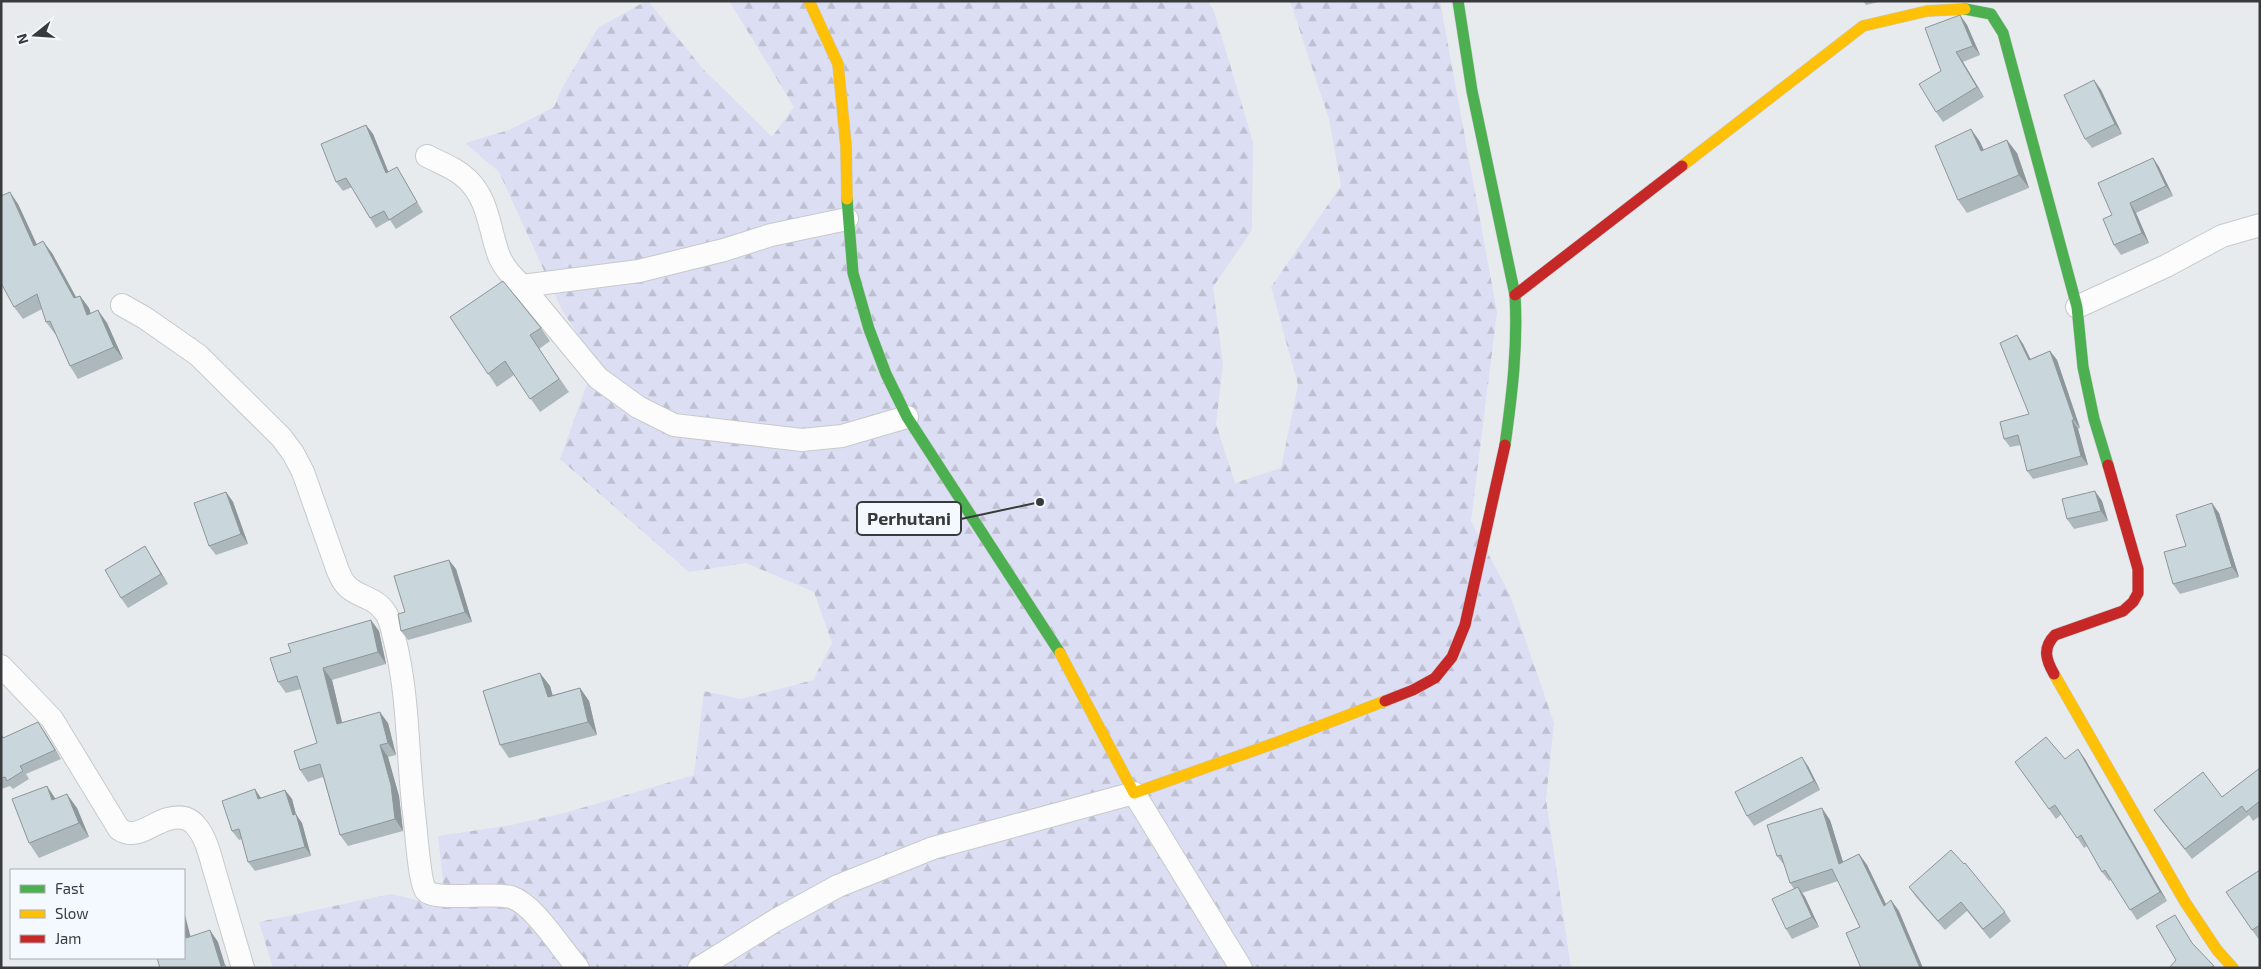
<svg xmlns="http://www.w3.org/2000/svg" width="2261" height="969" font-family="'Exo 2',sans-serif">
<style>
.forest{fill:url(#forest-firs)}
.lines{fill:none;stroke-linecap:round;stroke-linejoin:round}
.street-casing{stroke:#c7c9cb;stroke-width:24}
.fast-casing{stroke:#c7c9cb;stroke-width:12}
.slow-casing{stroke:#c7c9cb;stroke-width:12}
.jam-casing{stroke:#c7c9cb;stroke-width:12}
.street{stroke:#fcfcfc;stroke-width:22}
.fast{stroke:#4caf50;stroke-width:11}
.slow{stroke:#ffc107;stroke-width:11}
.jam{stroke:#c62828;stroke-width:11}
.wall{fill:#adb8bc}
.shaded-wall{fill:#8d9699}
.building{fill:#c9d6db;stroke:#8d9699}
.leader{fill:none;stroke:#383a3c;stroke-width:2}
.callout-dot{fill:#383a3c;stroke:#f3f9fe;stroke-width:2}
.callout{fill:#f3f9fe;stroke:#383a3c;stroke-width:2}
.callout-label{font-size:18px;text-anchor:middle;font-weight:bold;fill:#383a3c}
</style>
<defs>
<pattern id="forest-firs" width="22" height="20" patternUnits="userSpaceOnUse" patternTransform="scale(1.25)"><rect width="22" height="20" fill="#dcdef3"/><path d="M5 1l3.5 6h-7zM16 11l3.5 6h-7z" fill="#bebfd1"/></pattern>
</defs>
<rect width="100%" height="100%" fill="#e8ebee"/>
<path class="forest" d="M646,1H648L703,69L772,137L794,107L729,1H1208L1214,11L1253,142L1252,230L1213,287L1223,364L1216,424L1235,483L1281,468L1298,385L1271,287L1341,186L1329,119L1290,1H1440L1497,312L1471,521L1510,595L1554,723L1546,800L1571,968H273L259,922L391,894L446,907L438,836L511,825L568,812L694,775L704,691L741,699L813,680L832,643L814,592L746,563L689,572L560,459L595,361L562,310L499,172L465,143L509,130L554,107L562,88L598,28Z"/>
<g class="lines">
<g class="street-casing">
<g id="street">
<path d="M427,156C440,163 456,168 467,179C489,200 489,229 499,256C504,268 513,277 522,286L639,271L724,250L771,235L847,219"/>
<path d="M522,286L598,378L638,407L674,425L802,440L842,436L907,417"/>
<path d="M122,305L145,318L198,355L281,437L293,453L303,472L338,571C340,575 342,581 346,585C356,597 374,596 385,612C390,618 392,629 394,637C409,694 407,755 414,813C416,827 419,882 426,891C434,901 493,892 511,897C534,904 561,949 578,968"/>
<path d="M2077,307L2166,266L2222,236L2260,225"/>
<path d="M1,666L52,719L119,829C136,841 152,823 168,819C179,816 189,817 196,826C207,838 211,860 216,876C225,906 234,937 243,968"/>
<path d="M699,968L776,920L838,886L933,848L1134,793L1241,968"/>
</g>
</g>
<g class="fast-casing">
<g id="fast">
<path d="M1458,1L1472,91L1515,295C1518,346 1512,395 1505,445"/>
<path d="M1965,9L1991,14L2003,33L2077,307L2083,367L2094,419L2108,465"/>
<path d="M847,199L853,273L869,329L886,374L907,417L1060,653"/>
</g>
</g>
<g class="slow-casing">
<g id="slow">
<path d="M809,1L838,64L846,146L847,199"/>
<path d="M1682,166L1863,26L1927,11L1965,9"/>
<path d="M1060,653L1134,793L1278,742L1385,701"/>
<path d="M2054,674L2185,902L2217,950L2233,968"/>
</g>
</g>
<g class="jam-casing">
<g id="jam">
<path d="M1515,295L1682,166"/>
<path d="M2054,674C2046,660 2042,648 2055,635L2123,611L2133,602L2138,593V569L2108,465"/>
<path d="M1385,701L1413,690L1435,678L1452,657L1465,625L1505,445"/>
</g>
</g>
<use href="#street" class="street"/>
<use href="#fast" class="fast"/>
<use href="#slow" class="slow"/>
<use href="#jam" class="jam"/>
</g>
<g class="wall">
<path d="M1863,1H1883L1866,5Z"/>
<path d="M1960,15L1967,25L1980,55L1963,62L1984,97L1943,122L1936,112L1941,71Z"/>
<path d="M2094,80L2101,90L2122,134L2092,148L2085,139Z"/>
<path d="M366,125L373,134L388,172L403,177L423,212L396,229L390,220L376,228L370,218L352,187L343,191L336,182Z"/>
<path d="M1971,129L1980,142L1984,150L2017,153L2029,188L1967,213L1958,200Z"/>
<path d="M2153,158L2159,167L2173,196L2136,213L2149,243L2121,255L2114,245L2112,215Z"/>
<path d="M18,204L37,245L52,253L76,297L80,296L89,308L91,314L107,323L123,359L78,379L70,366L56,334H55L46,322L42,309L23,319L14,307Z"/>
<path d="M450,317L541,328L550,341L539,349L569,392L540,412L514,375L497,387Z"/>
<path d="M2017,335L2023,344L2030,359L2050,351L2057,360L2080,428L2078,429L2088,465L2033,479L2027,471L2021,445L2010,447L2004,439L2029,414Z"/>
<path d="M226,492L233,502L248,544L216,555L209,546Z"/>
<path d="M2102,501L2108,521L2074,529L2067,519Z"/>
<path d="M2219,513L2239,577L2180,594L2173,584L2186,546Z"/>
<path d="M151,556L168,584L128,608L121,598Z"/>
<path d="M456,569L472,622L408,640L401,631L405,612Z"/>
<path d="M379,631L386,664L332,680L342,722L388,723L396,755L388,757L399,796L403,831L348,846L340,835L323,777L308,782L300,770L317,743L301,689L286,693L278,682Z"/>
<path d="M550,686L552,695L580,688L589,701L597,735L509,758L500,745Z"/>
<path d="M44,731L61,759L26,774L29,779L13,789L10,786L1,789V734L4,738Z"/>
<path d="M2065,759H2085L2167,901L2137,920L2111,880L2109,881L2102,872L2087,846L2084,848L2062,814L2056,819L2015,762Z"/>
<path d="M1808,766L1820,790L1754,826L1747,816Z"/>
<path d="M2260,768V816L2253,821L2249,815L2192,859L2161,820L2154,810L2222,797Z"/>
<path d="M285,790L292,799L296,814L302,823L311,856L255,871L248,862L242,839L239,840L232,831L261,798Z"/>
<path d="M55,799L77,808L89,837L39,858L29,843Z"/>
<path d="M1830,820L1843,862L1859,854L1867,865L1886,904L1899,911L1860,927L1838,881L1802,893L1805,897L1819,927L1792,939L1786,929L1794,889L1790,883L1785,866L1777,856Z"/>
<path d="M2260,870V941L2252,930Z"/>
<path d="M1909,887L2005,912L2011,921L1990,939L1967,911L1945,930L1916,897Z"/>
</g>
<g class="shaded-wall">
<path d="M1960,15L1967,25L1980,55L1973,46Z"/>
<path d="M1956,52L1963,62L1984,97L1977,87Z"/>
<path d="M2094,80L2101,90L2122,134L2115,124Z"/>
<path d="M366,125L373,134L393,183L386,173Z"/>
<path d="M1971,129L1980,142L1990,164L1981,151Z"/>
<path d="M2007,140L2017,153L2029,188L2019,175Z"/>
<path d="M2153,158L2159,167L2173,196L2166,186Z"/>
<path d="M10,192L18,204L43,258L34,246Z"/>
<path d="M2130,203L2136,213L2149,243L2142,233Z"/>
<path d="M43,241L52,253L83,310L74,298Z"/>
<path d="M80,296L89,308L95,328L87,315Z"/>
<path d="M98,310L107,323L123,359L114,347Z"/>
<path d="M2017,335L2023,344L2035,368L2029,360Z"/>
<path d="M2050,351L2057,360L2080,428L2074,420Z"/>
<path d="M2072,420L2078,429L2088,465L2081,456Z"/>
<path d="M2095,491L2102,501L2108,521L2101,511Z"/>
<path d="M226,492L233,502L248,544L241,534Z"/>
<path d="M2212,503L2219,513L2239,577L2232,567Z"/>
<path d="M145,546L151,556L168,584L161,574Z"/>
<path d="M449,560L456,569L472,622L465,612Z"/>
<path d="M371,620L379,631L386,664L378,652Z"/>
<path d="M323,668L332,680L345,735L337,724Z"/>
<path d="M540,673L550,686L557,710L548,697Z"/>
<path d="M580,688L589,701L597,735L588,722Z"/>
<path d="M380,712L388,723L396,755L388,743Z"/>
<path d="M38,722L44,731L61,759L55,750Z"/>
<path d="M380,745L388,757L399,796L403,831L395,819Z"/>
<path d="M2078,749L2085,759L2167,901L2160,892Z"/>
<path d="M1802,757L1808,766L1820,790L1814,781Z"/>
<path d="M47,786L57,801L52,800Z"/>
<path d="M255,789L261,798L258,799Z"/>
<path d="M285,790L292,799L296,815L302,823L311,856L305,847L293,815Z"/>
<path d="M67,794L77,808L89,837L79,823Z"/>
<path d="M1822,808L1830,820L1847,875L1839,864Z"/>
<path d="M1859,854L1867,865L1892,917L1884,906Z"/>
<path d="M1798,887L1805,897L1819,927L1812,917Z"/>
<path d="M1891,900L1899,911L1923,968H1920Z"/>
<path d="M184,911L194,950L186,938L184,931Z"/>
<path d="M210,930L218,942L226,968L221,966Z"/>
</g>
<g class="building">
<path d="M1960,15L1973,46L1956,52L1977,87L1936,112L1919,84L1941,71L1925,28Z"/>
<path d="M2094,80L2115,124L2085,139L2064,95Z"/>
<path d="M366,125L386,173L397,167L417,202L389,220L384,211L370,218L346,178L336,182L321,144Z"/>
<path d="M1971,129L1981,151L2007,140L2019,175L1958,200L1935,146Z"/>
<path d="M2153,158L2166,186L2130,203L2142,233L2114,245L2103,219L2112,215L2098,183Z"/>
<path d="M10,192L34,246L43,241L74,298L80,296L87,315L98,310L114,347L70,366L50,321L46,322L37,294L14,307L1,283V196Z"/>
<path d="M503,281L541,328L530,335L559,379L530,399L505,361L488,374L450,317Z"/>
<path d="M2017,335L2029,360L2050,351L2074,420H2072L2081,456L2027,471L2018,435L2004,439L2000,422L2029,414L2000,343Z"/>
<path d="M2095,491L2101,511L2067,519L2062,499Z"/>
<path d="M226,492L241,534L209,546L194,503Z"/>
<path d="M2212,503L2232,567L2173,584L2164,552L2186,546L2176,515Z"/>
<path d="M145,546L161,574L121,598L105,570Z"/>
<path d="M449,560L465,612L401,631L398,614L405,612L394,576Z"/>
<path d="M371,620L378,652L323,668L337,724L380,712L388,743L380,745L391,785L395,819L340,835L320,764L300,770L294,751L317,743L297,676L278,682L270,658L291,652L288,644Z"/>
<path d="M540,673L548,697L580,688L588,722L500,745L483,691Z"/>
<path d="M38,722L55,750L20,766L23,771L7,781L5,777L1,778V735L3,738Z"/>
<path d="M2046,737L2065,759L2078,749L2160,892L2130,910L2105,870L2102,872L2081,835L2077,838L2055,805L2049,809L2015,762Z"/>
<path d="M1802,757L1814,781L1747,816L1735,792Z"/>
<path d="M2260,768V801L2246,812L2242,806L2185,849L2154,810L2203,772L2222,797Z"/>
<path d="M47,786L52,800L67,794L79,823L29,843L12,799Z"/>
<path d="M255,789L258,799L285,790L293,815L296,814L305,847L248,862L239,829L232,831L222,801Z"/>
<path d="M1822,808L1839,864L1859,854L1884,906L1891,900L1920,968H1861L1846,933L1860,927L1832,869L1790,883L1781,855L1777,856L1767,825Z"/>
<path d="M1951,850L1964,864L1965,863L2005,912L1983,929L1961,902L1938,921L1909,887Z"/>
<path d="M2260,870V925L2252,930L2226,892Z"/>
<path d="M1798,887L1812,917L1786,929L1772,899Z"/>
<path d="M2175,915L2192,943L2214,966L2209,968H2169L2176,960L2156,926Z"/>
<path d="M210,930L221,966L225,965L226,968H160L157,958H184V931L186,938Z"/>
</g>
<path class="leader" d="M1040 502L961 519"/>
<circle class="callout-dot" cx="1040" cy="502" r="5"/>
<rect class="callout" x="857" y="502" width="104" height="33" rx="5"/>
<g class="callout-label">
<text x="909" y="525">Perhutani</text>
</g>
<rect width="2261" height="969" fill="none" stroke="#383a3c" stroke-width="5"/>
<rect x="10" y="869" width="175" height="90" fill="#f3f9fe" stroke="#a8adb0"/>
<rect x="20" y="885" width="25" height="8" fill="#4caf50" stroke="#a8adb0"/>
<text x="55" y="894" font-size="15" fill="#383a3c">Fast</text>
<rect x="20" y="910" width="25" height="8" fill="#ffc107" stroke="#a8adb0"/>
<text x="55" y="919" font-size="15" fill="#383a3c">Slow</text>
<rect x="20" y="935" width="25" height="8" fill="#c62828" stroke="#a8adb0"/>
<text x="55" y="944" font-size="15" fill="#383a3c">Jam</text>
<g transform="translate(35 35) rotate(253)" stroke="#f3f9fe" stroke-width="4" paint-order="stroke">
<path d="M0-4L9 19L0 12L-9 19Z" fill="#383a3c"/>
<text y="-8" font-size="14" font-weight="bold" text-anchor="middle" fill="#383a3c">N</text>
</g>
</svg>
